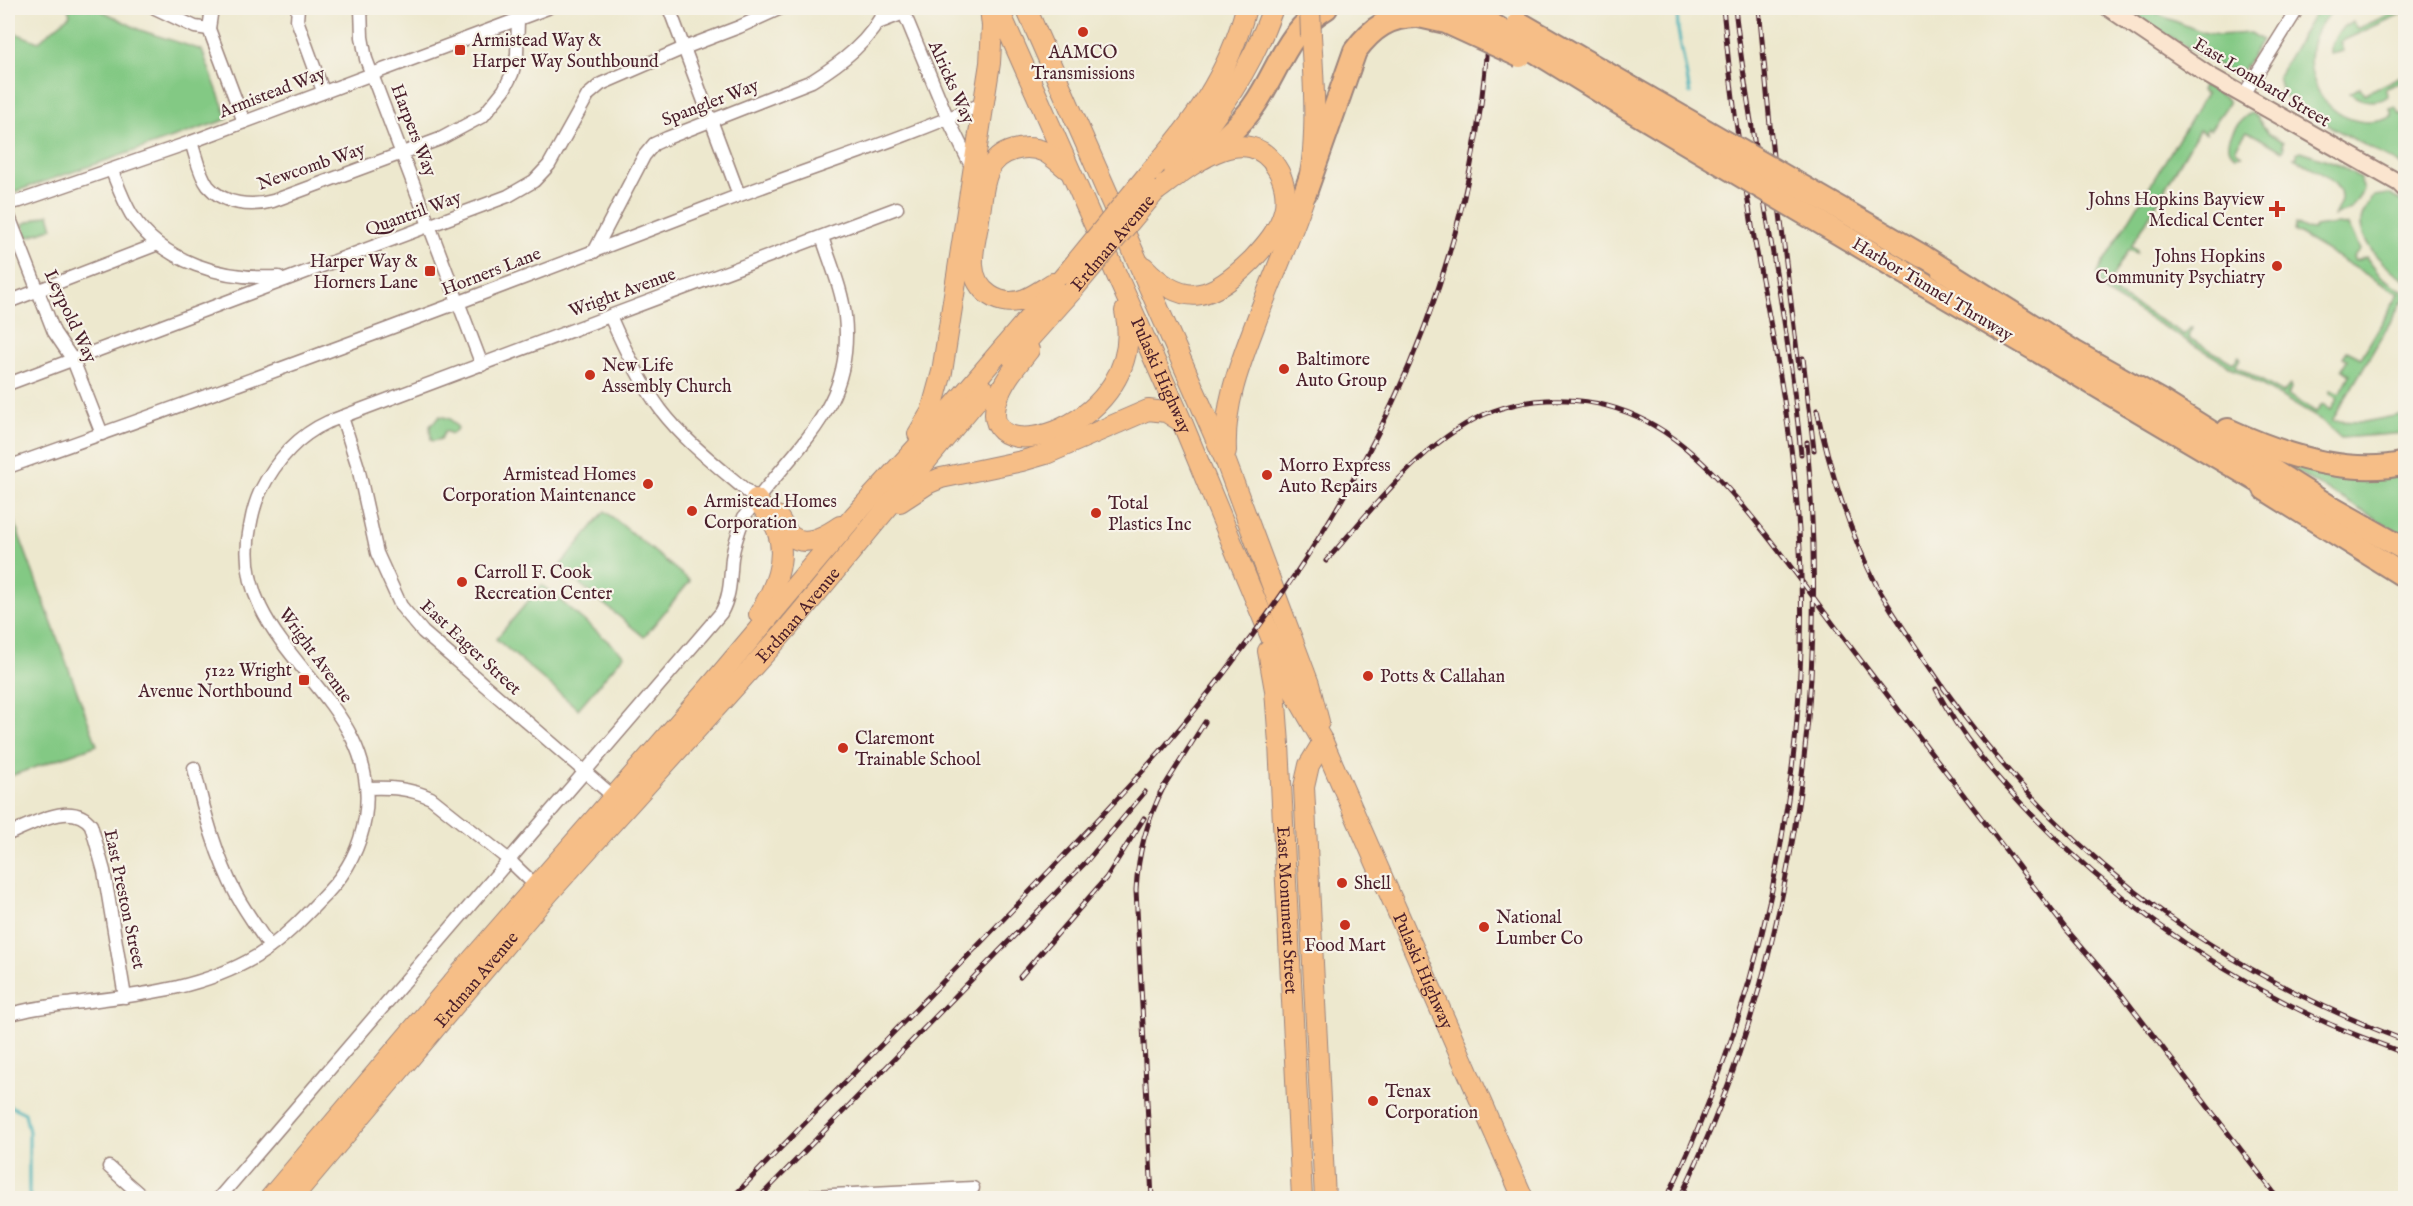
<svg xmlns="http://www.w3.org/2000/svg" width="2413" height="1206" font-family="'IM FELL English',serif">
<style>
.green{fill:#83c984;stroke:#667458;stroke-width:1.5}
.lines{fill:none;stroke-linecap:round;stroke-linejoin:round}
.stream{stroke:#3fb0b7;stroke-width:3}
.minor-casing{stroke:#9c847c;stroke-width:15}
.secondary-casing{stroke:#9c847c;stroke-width:20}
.primary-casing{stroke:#9c847c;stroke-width:22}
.motorway-casing{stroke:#9c847c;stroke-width:26}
.minor{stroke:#fff;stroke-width:12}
.secondary{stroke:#fbe5cf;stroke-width:16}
.primary{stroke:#f6be87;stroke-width:20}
.motorway{stroke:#f6be87;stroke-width:22}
.rail-casing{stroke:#4a1f2b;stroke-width:5}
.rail{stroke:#f7f3e8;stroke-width:3;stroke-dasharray:9;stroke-linecap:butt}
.primary-bridge-casing{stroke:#9c847c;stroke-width:22;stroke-linecap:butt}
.motorway-bridge-casing{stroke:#9c847c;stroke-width:26;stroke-linecap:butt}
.primary-bridge{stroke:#f6be87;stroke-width:20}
.motorway-bridge{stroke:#f6be87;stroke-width:22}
.poi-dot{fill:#c8321e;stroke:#f7f3e8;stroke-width:2}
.labels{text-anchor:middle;stroke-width:4.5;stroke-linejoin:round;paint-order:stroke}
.poi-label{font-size:18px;fill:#4a1f2b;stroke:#f7f3e8;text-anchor:start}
.street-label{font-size:18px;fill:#4a1f2b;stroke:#f7f3e8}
</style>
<rect width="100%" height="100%" fill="#f7f3e8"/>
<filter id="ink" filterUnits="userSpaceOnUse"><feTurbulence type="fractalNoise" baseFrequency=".0167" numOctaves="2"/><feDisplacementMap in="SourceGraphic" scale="12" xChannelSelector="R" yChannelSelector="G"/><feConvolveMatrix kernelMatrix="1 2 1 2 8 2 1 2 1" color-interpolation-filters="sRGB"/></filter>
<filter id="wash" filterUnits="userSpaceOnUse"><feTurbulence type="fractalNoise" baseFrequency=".008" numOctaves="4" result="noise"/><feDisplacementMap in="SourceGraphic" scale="24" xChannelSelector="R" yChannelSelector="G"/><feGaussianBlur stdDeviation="1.35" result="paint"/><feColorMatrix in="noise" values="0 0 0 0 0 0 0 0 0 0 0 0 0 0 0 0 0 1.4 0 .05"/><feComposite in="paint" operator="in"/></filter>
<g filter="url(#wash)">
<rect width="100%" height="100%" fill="#ede8ce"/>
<g class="green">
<path d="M68,8H97L140,30L202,50L228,119L8,194V30L38,42L70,15Z"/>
<path d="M2125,8H2149L2162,16L2202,32L2218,35L2251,33L2262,40L2242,71L2233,73L2162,33Z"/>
<path d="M2318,8H2337C2278,51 2325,144 2392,117L2390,109L2395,107L2399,114L2405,115V167L2296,108L2282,94L2278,76Z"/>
<path d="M2403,8H2405V12L2340,42L2343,51L2331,54C2329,40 2341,27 2353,22L2357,29Z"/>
<path d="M2405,74V80L2385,89L2388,96C2378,104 2360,102 2350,93L2360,87L2364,94Z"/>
<path d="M2203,85L2227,99L2229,103L2210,130L2207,128L2205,132L2207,134L2199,130L2163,192L2170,198L2161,196L2131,247L2137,250V253L2128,250L2111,279L2120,285L2116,294L2185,335L2190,328H2192L2189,338L2233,363L2239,356L2240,358L2236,366L2283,393L2290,385L2291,388L2288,395L2316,412L2322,405L2331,410L2338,398L2330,394V390L2340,394L2350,375L2342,369L2347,359L2343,357L2347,351L2361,358L2399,294L2294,231L2295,224L2305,229L2313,230L2315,227L2335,224L2348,225L2360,249L2353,257L2355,261L2366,257L2381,277L2405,292V297L2332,421L2364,422L2405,414V433L2341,438L2321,420L2106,293L2096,274L2206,94L2201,91Z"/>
<path d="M2251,113L2257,117L2268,133L2283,142L2282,145L2284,146L2282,151L2247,131L2235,149L2242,155L2236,156C2218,147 2238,119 2251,113Z"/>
<path d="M2300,151L2336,163L2359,177L2364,190L2351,209L2334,216C2336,210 2341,204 2341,198C2342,180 2307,166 2294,158L2297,157V153Z"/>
<path d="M2389,194L2405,204V279C2387,269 2360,245 2361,221C2362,212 2369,204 2374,196Z"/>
<path d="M49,214L53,228L27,237L23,224Z"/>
<path d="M440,416L450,419L458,428L452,434L445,431L441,439L433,441L431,440L430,426Z"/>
<path d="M2277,460L2405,470V536Z"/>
<path d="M8,505L97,745L8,777Z"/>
<path d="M605,511L690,581L644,637L559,567Z"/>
<path d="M542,585L624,655L578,709L496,639Z"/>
</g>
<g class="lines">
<g class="stream">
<path d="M1677,8L1678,30L1690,93"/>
<path d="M8,1105L25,1113L29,1132V1193L31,1198"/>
</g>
</g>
</g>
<g filter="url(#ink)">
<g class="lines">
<g class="minor-casing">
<g id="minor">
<path d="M155,8L195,27L209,29"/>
<path d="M212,8L209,29L244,122"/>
<path d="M298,8L297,20L323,91"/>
<path d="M361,8L362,37L366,59L482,365"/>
<path d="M669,8L739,195"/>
<path d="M902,8L948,119L972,168"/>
<path d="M878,23L904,13"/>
<path d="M2243,96L2298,8"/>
<path d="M191,142C196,156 199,174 208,186C224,205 252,207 273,201L440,139L483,116L504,90L512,74L517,55L518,19"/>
<path d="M112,171C118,186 123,200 131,214C162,263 224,280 279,277"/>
<path d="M8,203L20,201L191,142L548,8"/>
<path d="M8,214L54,332L73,360L102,434"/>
<path d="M594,252L644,156L654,144L667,138L812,81C841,63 872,40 885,8"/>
<path d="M8,302L158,244"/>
<path d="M610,316C624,348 640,382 661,410C687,444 724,471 756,499"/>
<path d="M8,384L508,196L534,181L549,165L588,95L601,84L684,48L739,27L781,8"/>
<path d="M342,417L358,467L377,553L401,606L423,632L614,797"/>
<path d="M8,467C246,383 484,294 719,203C807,169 898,141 984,103"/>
<path d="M194,768C204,811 216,857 237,896C247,914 259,930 270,947"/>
<path d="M367,788C391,787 409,788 431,798L509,860L536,886"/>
<path d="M8,834C31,825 72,799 91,825L104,871L125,997"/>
<path d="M8,1015C29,1008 52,1006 74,1003C138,995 200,990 257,956C284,939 305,916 327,893C348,871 360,848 365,818C385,695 225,649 250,527C252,515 255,503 260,492C275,462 297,436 328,422L897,208"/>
<path d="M109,1167L144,1198"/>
<path d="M812,1196L973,1188"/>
<path d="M219,1198L721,613C731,595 730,578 732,558C734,544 739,530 744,517C792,448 855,410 845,316C842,289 830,262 822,237"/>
</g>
</g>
<g class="secondary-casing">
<path id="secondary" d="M2109,8L2208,75L2399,183L2406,190"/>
</g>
<g class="primary-casing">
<g id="primary">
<path id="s1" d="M998,8L1182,422L1292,688L1323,742L1523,1198"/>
<path d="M1026,8L1226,462L1309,684L1319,722"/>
<path d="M1174,169C1216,118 1251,71 1273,8"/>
<path d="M1148,174C1193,124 1229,74 1246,8"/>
<path d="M1144,267C1186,311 1213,298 1252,260C1265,246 1280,229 1284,211C1288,196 1284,179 1276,167C1245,117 1185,170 1155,192"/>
<path d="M1053,283C1044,288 1035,295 1025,299C1000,309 974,291 973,265C972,250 977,234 979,219C982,204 982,184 989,170C998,150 1026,143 1045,152C1053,157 1060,163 1067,169"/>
<path d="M1029,350C1017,365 1002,382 997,401C974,478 1151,426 1125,311"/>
<path d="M1012,358L1072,291"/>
<path d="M918,434L931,412L942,372L990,63L992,26L990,8"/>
<path d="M1226,451C1224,406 1238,369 1254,327C1270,283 1290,240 1305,195C1319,150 1314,84 1311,36"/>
<path d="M756,499C763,509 773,519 777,530C788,560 774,590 759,614"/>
<path d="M900,502L929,483L941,478L1022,461L1046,454L1148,410L1166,412L1182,422"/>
<path d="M777,516C782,522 785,531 791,536C806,548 827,535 840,526"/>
<path id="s2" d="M1268,651L1275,690L1279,744L1302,1198"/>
<path d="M1323,742L1309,765L1304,787L1325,1198"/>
<path d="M270,1198L469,963L714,682L854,516L940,422L1067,273"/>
<path id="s3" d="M292,1198L549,893L787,629L985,390"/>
</g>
</g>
<g class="motorway-casing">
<g id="motorway">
<path d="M1204,156C1221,140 1240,126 1253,107C1279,71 1285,32 1326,8"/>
<path d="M1305,193L1355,51C1372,28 1390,15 1419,16"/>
<path d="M1922,256L2074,352L2161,401L2330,507L2406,550"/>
<path d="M1926,285L2279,493"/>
<path d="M2228,430C2280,454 2348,477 2406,463"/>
<path d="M2265,489L2406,577"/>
</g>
</g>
<use href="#minor" class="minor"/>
<use href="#secondary" class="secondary"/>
<use href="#primary" class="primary"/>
<use href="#motorway" class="motorway"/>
<g class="rail-casing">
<g id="rail">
<path d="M1735,8C1752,157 1787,304 1801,454"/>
<path d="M1759,8L1773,157L1799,367"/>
<path d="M1803,358L1814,450"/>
<path d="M1817,410C1829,468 1850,534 1877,586C1891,611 1908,635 1924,659C2044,842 2201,964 2406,1041"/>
<path d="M1326,561C1372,510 1427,435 1493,411C1545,392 1607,397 1655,426C1724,466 1791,569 1840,633C1915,732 1991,830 2066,929L2116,987L2278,1198"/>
<path d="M1936,689C1961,737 1995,776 2032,815C2116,901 2216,972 2325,1022C2351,1034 2379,1043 2406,1054"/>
<path d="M1160,793L1205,722"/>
<path d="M1020,977L1106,878L1144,818"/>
<path d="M732,1198C826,1101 922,1004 1016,906C1066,853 1117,801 1165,746C1348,530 1479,297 1489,8"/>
<path d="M759,1198L1086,862L1145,792"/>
<path d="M1152,1198L1136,890C1138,852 1147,821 1164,786"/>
<path d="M1667,1198C1774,975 1821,720 1794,473C1785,392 1768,312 1753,232C1740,157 1730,83 1723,8"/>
<path d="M1680,1198C1793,964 1830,699 1807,442"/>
</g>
</g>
<use href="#rail" class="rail"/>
<g class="primary-bridge-casing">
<g id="primary-bridge">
<path d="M1310,8L1311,36"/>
<path d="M1067,273L1148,174"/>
<path id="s4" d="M1072,291L1155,192"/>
</g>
</g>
<g class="motorway-bridge-casing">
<g id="motorway-bridge">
<path d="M1465,8L1619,103L1926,285"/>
<path d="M1419,16L1446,22L1520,56"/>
<path d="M1519,23L1922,256"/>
</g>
</g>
<use href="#primary-bridge" class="primary-bridge"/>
<use href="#motorway-bridge" class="motorway-bridge"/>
</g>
</g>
<g class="poi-dot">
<circle cx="1083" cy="32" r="6"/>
<rect x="454" y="44" width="12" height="12" rx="3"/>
<path d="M2274 200h6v6h6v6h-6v6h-6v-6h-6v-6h6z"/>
<circle cx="2277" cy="266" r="6"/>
<rect x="424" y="265" width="12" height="12" rx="3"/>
<circle cx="1284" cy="369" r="6"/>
<circle cx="590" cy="375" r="6"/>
<circle cx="1267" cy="475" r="6"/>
<circle cx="648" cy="484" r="6"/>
<circle cx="692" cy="511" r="6"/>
<circle cx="1096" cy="513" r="6"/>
<circle cx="462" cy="582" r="6"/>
<circle cx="1368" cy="676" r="6"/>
<rect x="298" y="674" width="12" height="12" rx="3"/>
<circle cx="843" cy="748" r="6"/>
<circle cx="1342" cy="883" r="6"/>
<circle cx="1345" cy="925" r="6"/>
<circle cx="1484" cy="927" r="6"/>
<circle cx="1373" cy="1101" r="6"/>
</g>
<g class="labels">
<g class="poi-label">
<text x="472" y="46">Armistead Way &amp;<tspan x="472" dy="21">Harper Way Southbound</tspan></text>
<text x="1083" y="58" text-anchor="middle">AAMCO<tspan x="1083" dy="21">Transmissions</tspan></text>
<text x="2264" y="205" text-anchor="end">Johns Hopkins Bayview<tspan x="2264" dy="21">Medical Center</tspan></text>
<text x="2265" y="262" text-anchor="end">Johns Hopkins<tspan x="2265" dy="21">Community Psychiatry</tspan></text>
<text x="418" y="267" text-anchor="end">Harper Way &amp;<tspan x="418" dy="21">Horners Lane</tspan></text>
<text x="1296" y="365">Baltimore<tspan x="1296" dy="21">Auto Group</tspan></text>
<text x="602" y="371">New Life<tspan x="602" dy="21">Assembly Church</tspan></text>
<text x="1279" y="471">Morro Express<tspan x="1279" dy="21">Auto Repairs</tspan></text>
<text x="636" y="480" text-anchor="end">Armistead Homes<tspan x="636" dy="21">Corporation Maintenance</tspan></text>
<text x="704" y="507">Armistead Homes<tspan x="704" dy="21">Corporation</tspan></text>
<text x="1108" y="509">Total<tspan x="1108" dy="21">Plastics Inc</tspan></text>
<text x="474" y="578">Carroll F. Cook<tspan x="474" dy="21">Recreation Center</tspan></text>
<text x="292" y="676" text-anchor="end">5122 Wright<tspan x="292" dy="21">Avenue Northbound</tspan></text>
<text x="1380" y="682">Potts &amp; Callahan</text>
<text x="855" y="744">Claremont<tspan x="855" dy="21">Trainable School</tspan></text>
<text x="1354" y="889">Shell</text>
<text x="1496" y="923">National<tspan x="1496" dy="21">Lumber Co</tspan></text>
<text x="1345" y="951" text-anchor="middle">Food Mart</text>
<text x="1385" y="1097">Tenax<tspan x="1385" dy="21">Corporation</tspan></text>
</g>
<g class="street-label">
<text transform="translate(952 82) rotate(66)" y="6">Alricks Way</text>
<text transform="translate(2262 82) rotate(31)" y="6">East Lombard Street</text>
<text transform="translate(272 92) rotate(-21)" y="6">Armistead Way</text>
<text transform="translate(710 102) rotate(-21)" y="6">Spangler Way</text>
<text transform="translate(414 130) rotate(69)" y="6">Harpers Way</text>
<text transform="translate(311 166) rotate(-19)" y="6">Newcomb Way</text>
<text transform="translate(413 213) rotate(-20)" y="6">Quantril Way</text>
<text dy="6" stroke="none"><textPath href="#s4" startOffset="63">Erdman Avenue</textPath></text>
<text transform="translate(491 271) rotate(-21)" y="6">Horners Lane</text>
<text transform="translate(1933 289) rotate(31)" y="6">Harbor Tunnel Thruway</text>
<text transform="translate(622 292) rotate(-20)" y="6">Wright Avenue</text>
<text transform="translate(71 316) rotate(65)" y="6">Leypold Way</text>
<text dy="6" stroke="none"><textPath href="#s1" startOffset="402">Pulaski Highway</textPath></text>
<text dy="6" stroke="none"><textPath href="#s3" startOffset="772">Erdman Avenue</textPath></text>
<text transform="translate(471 647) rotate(43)" y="6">East Eager Street</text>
<text transform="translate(316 655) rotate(54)" y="6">Wright Avenue</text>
<text transform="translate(125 899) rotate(78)" y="6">East Preston Street</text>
<text dy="6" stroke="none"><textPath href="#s2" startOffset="260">East Monument Street</textPath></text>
<text dy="6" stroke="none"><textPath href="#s1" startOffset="1053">Pulaski Highway</textPath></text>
<text dy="6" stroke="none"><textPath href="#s3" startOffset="286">Erdman Avenue</textPath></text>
</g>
</g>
<rect width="2413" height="1206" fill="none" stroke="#f7f3e8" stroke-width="30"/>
</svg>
